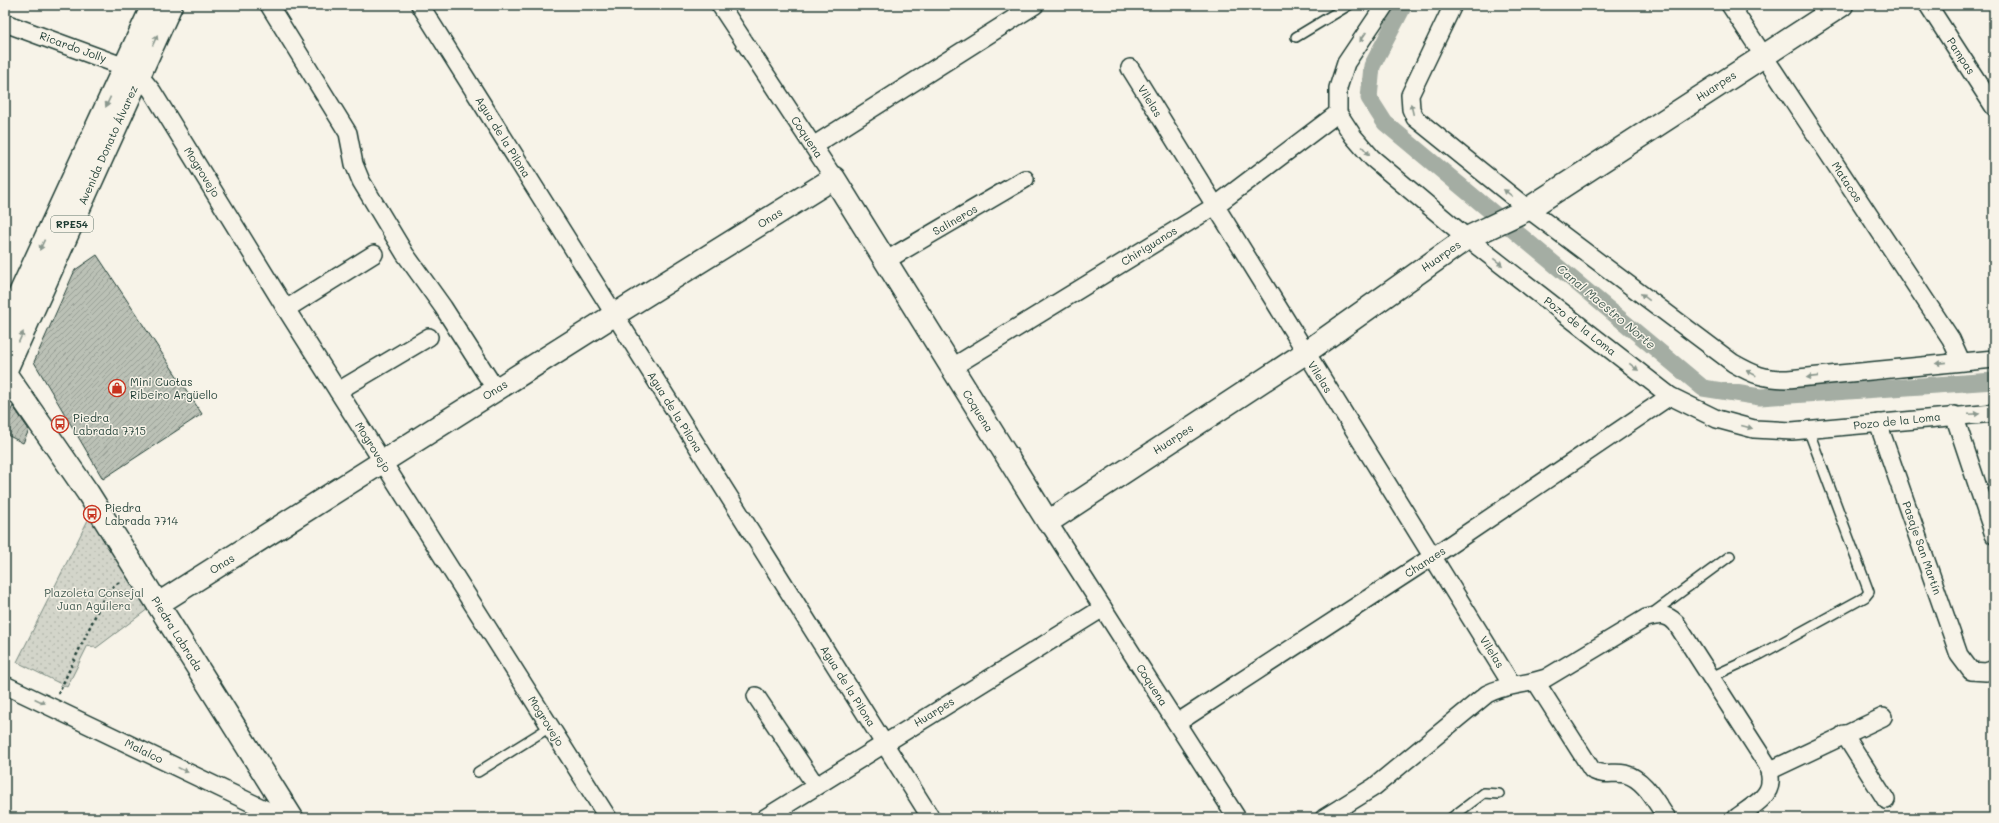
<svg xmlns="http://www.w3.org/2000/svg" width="1999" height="823" font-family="Mali,sans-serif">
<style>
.park{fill:url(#park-dots);stroke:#79897f}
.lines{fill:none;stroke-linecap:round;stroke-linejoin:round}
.canal{stroke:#a4ada3;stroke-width:17}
.building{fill:url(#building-hatch);stroke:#1f3d34}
.lane-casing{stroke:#1f3d34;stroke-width:12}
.street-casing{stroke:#1f3d34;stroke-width:20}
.secondary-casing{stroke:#1f3d34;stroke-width:25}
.primary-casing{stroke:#1f3d34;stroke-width:25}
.path{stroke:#1f3d34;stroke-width:2.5;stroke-dasharray:3 3;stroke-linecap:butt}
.lane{stroke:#f7f3e8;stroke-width:9}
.street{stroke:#f7f3e8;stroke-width:17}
.secondary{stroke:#f7f3e8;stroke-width:22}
.primary{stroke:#f7f3e8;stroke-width:22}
.oneway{fill:#8b988e}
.labels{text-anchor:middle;stroke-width:3;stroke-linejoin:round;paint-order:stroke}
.shield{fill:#f7f3e8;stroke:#60746a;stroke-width:1}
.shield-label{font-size:10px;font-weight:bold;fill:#1f3d34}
.street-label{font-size:11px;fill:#1f3d34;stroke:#f7f3e8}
.poi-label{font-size:11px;fill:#1f3d34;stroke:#f7f3e8;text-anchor:start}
.park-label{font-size:11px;fill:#435b52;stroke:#f7f3e8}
.water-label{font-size:12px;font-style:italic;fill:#405950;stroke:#f7f3e8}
</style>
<defs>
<pattern id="park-dots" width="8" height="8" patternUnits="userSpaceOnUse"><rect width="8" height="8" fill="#d3d5ca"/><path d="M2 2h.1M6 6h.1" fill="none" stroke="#b5b8ae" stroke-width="1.8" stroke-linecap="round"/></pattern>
<pattern id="building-hatch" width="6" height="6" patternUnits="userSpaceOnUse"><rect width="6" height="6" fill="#bbc1b6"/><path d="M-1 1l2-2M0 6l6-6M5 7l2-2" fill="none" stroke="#979e95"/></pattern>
</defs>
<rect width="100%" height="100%" fill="#f7f3e8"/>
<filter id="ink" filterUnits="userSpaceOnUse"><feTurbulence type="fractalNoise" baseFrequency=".025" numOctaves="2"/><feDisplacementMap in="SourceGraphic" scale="8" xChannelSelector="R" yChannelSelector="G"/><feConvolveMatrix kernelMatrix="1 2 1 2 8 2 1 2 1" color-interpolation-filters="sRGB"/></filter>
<g filter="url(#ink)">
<path class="park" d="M90,516L148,609L96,648L88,645L67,687L17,662Z"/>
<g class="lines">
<path class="canal" d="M1404,5L1372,66L1369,98L1385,123L1703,388L1760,397L1994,381"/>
</g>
<g class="building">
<path d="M97,255L202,414L103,479L34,362L75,270Z"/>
<path d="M13,406L29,430L23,443L5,434V422Z"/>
</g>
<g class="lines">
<g class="lane-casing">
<g id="lane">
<path d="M1296,37L1349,5"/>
<path d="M1650,615L1730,556"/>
<path d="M1711,677L1761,654L1865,597L1869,592L1808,429"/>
<path d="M478,772L550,727"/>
<path d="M1451,818L1484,793L1499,794"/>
</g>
</g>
<g class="street-casing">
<g id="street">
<path d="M269,5L348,133L354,164L361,181L405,254L443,307L496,390"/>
<path d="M420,5L931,818"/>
<path d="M720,5L834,178"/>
<path d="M1385,5L1346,63L1338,88V113L1353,136L1372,158L1467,238L1670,396L1717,419L1754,429L1792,431L1994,413"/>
<path d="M1453,5L1410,95L1411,109L1415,118L1528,209L1733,363C1754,375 1764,379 1788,379L1994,359"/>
<path d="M1730,5L1951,339L1961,361"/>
<path d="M1928,5L1994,107"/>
<path d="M5,23L125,67L139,75L152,91L286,309L608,818"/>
<path d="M1130,68L1512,685"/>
<path d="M813,146L1035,5"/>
<path d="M885,261L1025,179"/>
<path d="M286,309L374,254"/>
<path d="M951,368L1215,206L1338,113"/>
<path d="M338,391L429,337"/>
<path d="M1954,415L1994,535"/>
<path d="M1878,423L1959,655L1971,671L1986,672L1994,669"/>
<path d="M1048,522L1237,818"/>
<path d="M1536,682L1592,770C1606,777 1612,771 1625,774C1645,779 1656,803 1667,818"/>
<path d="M5,685L283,818"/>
<path d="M756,696L816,786"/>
<path d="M1177,723L1432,557L1670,396"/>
<path d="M1844,734L1886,800"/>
<path d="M1769,771L1883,717"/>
<path d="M765,818L1103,608"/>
<path d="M1324,818L1374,787L1487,694C1506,684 1526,685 1546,678L1646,618C1659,615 1667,613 1676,623L1768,766C1769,771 1771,777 1770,782C1770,798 1747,809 1736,818"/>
</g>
</g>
<g class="secondary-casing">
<g id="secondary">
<path d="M5,373L88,493L292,818"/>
<path d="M158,604L614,315L834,178L1048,522L1305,353L1467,238L1528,209L1842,5"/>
</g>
</g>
<g class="primary-casing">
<g id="primary">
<path d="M5,326L153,5"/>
<path d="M5,372L171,5"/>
</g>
</g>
<path class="path" d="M58,694L107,591L121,581"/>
<use href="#lane" class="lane"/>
<use href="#street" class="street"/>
<use href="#secondary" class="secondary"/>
<use href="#primary" class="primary"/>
</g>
<defs><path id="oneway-solid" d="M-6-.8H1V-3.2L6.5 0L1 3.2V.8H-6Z"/></defs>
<g class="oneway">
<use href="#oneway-solid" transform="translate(1363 37) rotate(124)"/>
<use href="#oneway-solid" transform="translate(155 40) rotate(-66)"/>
<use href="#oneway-solid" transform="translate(108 102) rotate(115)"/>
<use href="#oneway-solid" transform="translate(1412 109) rotate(-103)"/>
<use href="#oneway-solid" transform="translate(1366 151) rotate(49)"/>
<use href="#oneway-solid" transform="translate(1508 193) rotate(-142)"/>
<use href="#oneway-solid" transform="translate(42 245) rotate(115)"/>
<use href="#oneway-solid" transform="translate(1498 262) rotate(38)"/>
<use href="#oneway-solid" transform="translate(1645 297) rotate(-143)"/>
<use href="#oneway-solid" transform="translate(21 337) rotate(-66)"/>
<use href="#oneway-solid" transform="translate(1941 363) rotate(174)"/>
<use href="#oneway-solid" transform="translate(1634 367) rotate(38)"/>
<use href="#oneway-solid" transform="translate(1751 373) rotate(-153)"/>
<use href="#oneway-solid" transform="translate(1812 377) rotate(174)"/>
<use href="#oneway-solid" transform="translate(1974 414) rotate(-3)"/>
<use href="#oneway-solid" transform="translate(1747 427) rotate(15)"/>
<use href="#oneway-solid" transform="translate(40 701) rotate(25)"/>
<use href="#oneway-solid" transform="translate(183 770) rotate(26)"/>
</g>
</g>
<defs>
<g id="shop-ring" transform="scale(0.9)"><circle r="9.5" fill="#f7f3e8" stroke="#c8321e" stroke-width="1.5"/><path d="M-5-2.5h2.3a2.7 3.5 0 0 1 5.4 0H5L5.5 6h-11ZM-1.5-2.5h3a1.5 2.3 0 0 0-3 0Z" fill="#c8321e"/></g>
<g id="bus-ring" transform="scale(0.9)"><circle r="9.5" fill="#f7f3e8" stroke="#c8321e" stroke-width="1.5"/><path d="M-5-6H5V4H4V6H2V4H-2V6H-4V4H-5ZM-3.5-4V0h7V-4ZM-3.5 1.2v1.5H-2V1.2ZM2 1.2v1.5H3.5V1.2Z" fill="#c8321e"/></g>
</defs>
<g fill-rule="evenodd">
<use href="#shop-ring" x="117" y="388"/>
<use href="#bus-ring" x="60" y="424"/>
<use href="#bus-ring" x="92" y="514"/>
</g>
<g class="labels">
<rect class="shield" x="51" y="216" width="42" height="16" rx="3"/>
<g class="shield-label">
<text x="72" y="228">RPE54</text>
</g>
<g class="street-label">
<text transform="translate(73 47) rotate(20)" y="4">Ricardo Jolly</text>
<text transform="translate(1961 56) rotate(57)" y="4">Pampas</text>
<text transform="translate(1716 86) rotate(-33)" y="4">Huarpes</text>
<text transform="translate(1150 101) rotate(58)" y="4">Vilelas</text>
<text transform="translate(503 137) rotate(58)" y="4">Agua de la Pilona</text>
<text transform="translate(807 137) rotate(56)" y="4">Coquena</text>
<text transform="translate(108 145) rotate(-66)" y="4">Avenida Donato Álvarez</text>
<text transform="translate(202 172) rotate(58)" y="4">Mogrovejo</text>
<text transform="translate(1847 182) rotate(57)" y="4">Matacos</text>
<text transform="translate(770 218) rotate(-32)" y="4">Onas</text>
<text transform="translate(955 220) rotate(-30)" y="4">Salineros</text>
<text transform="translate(1149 246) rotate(-32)" y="4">Chiriguanos</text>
<text transform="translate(1441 256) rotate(-35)" y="4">Huarpes</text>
<text transform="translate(1580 326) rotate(38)" y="4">Pozo de la Loma</text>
<text transform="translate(1320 377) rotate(58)" y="4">Vilelas</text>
<text transform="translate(495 390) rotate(-32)" y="4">Onas</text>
<text transform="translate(978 411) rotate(58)" y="4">Coquena</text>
<text transform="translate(675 412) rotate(58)" y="4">Agua de la Pilona</text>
<text transform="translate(1897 421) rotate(-6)" y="4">Pozo de la Loma</text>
<text transform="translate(1173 439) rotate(-33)" y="4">Huarpes</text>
<text transform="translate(373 447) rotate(58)" y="4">Mogrovejo</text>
<text transform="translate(1922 548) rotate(71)" y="4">Pasaje San Martín</text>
<text transform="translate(1425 562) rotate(-33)" y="4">Chanaes</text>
<text transform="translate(222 564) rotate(-32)" y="4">Onas</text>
<text transform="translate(177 634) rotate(58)" y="4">Piedra Labrada</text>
<text transform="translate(1492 652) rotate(58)" y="4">Vilelas</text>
<text transform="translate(1152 685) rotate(57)" y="4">Coquena</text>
<text transform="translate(848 686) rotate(58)" y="4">Agua de la Pilona</text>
<text transform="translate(934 712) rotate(-32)" y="4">Huarpes</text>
<text transform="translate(546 721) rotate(58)" y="4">Mogrovejo</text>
<text transform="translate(144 751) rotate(26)" y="4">Malalco</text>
</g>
<g class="poi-label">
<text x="130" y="386">Mini Cuotas<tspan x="130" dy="13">Ribeiro Argüello</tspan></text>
<text x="73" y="422">Piedra<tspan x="73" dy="13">Labrada 7715</tspan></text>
<text x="105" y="512">Piedra<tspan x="105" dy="13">Labrada 7714</tspan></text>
</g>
<g class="park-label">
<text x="94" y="597">Plazoleta Consejal<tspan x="94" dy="13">Juan Aguilera</tspan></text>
</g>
<g class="water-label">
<text transform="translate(1606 307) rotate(40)" y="4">Canal Maestro Norte</text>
</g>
</g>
<rect width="1999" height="823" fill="none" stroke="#f7f3e8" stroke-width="20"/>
<rect x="10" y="10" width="1979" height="803" fill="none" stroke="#1f3d34" stroke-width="1.5" filter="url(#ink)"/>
</svg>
